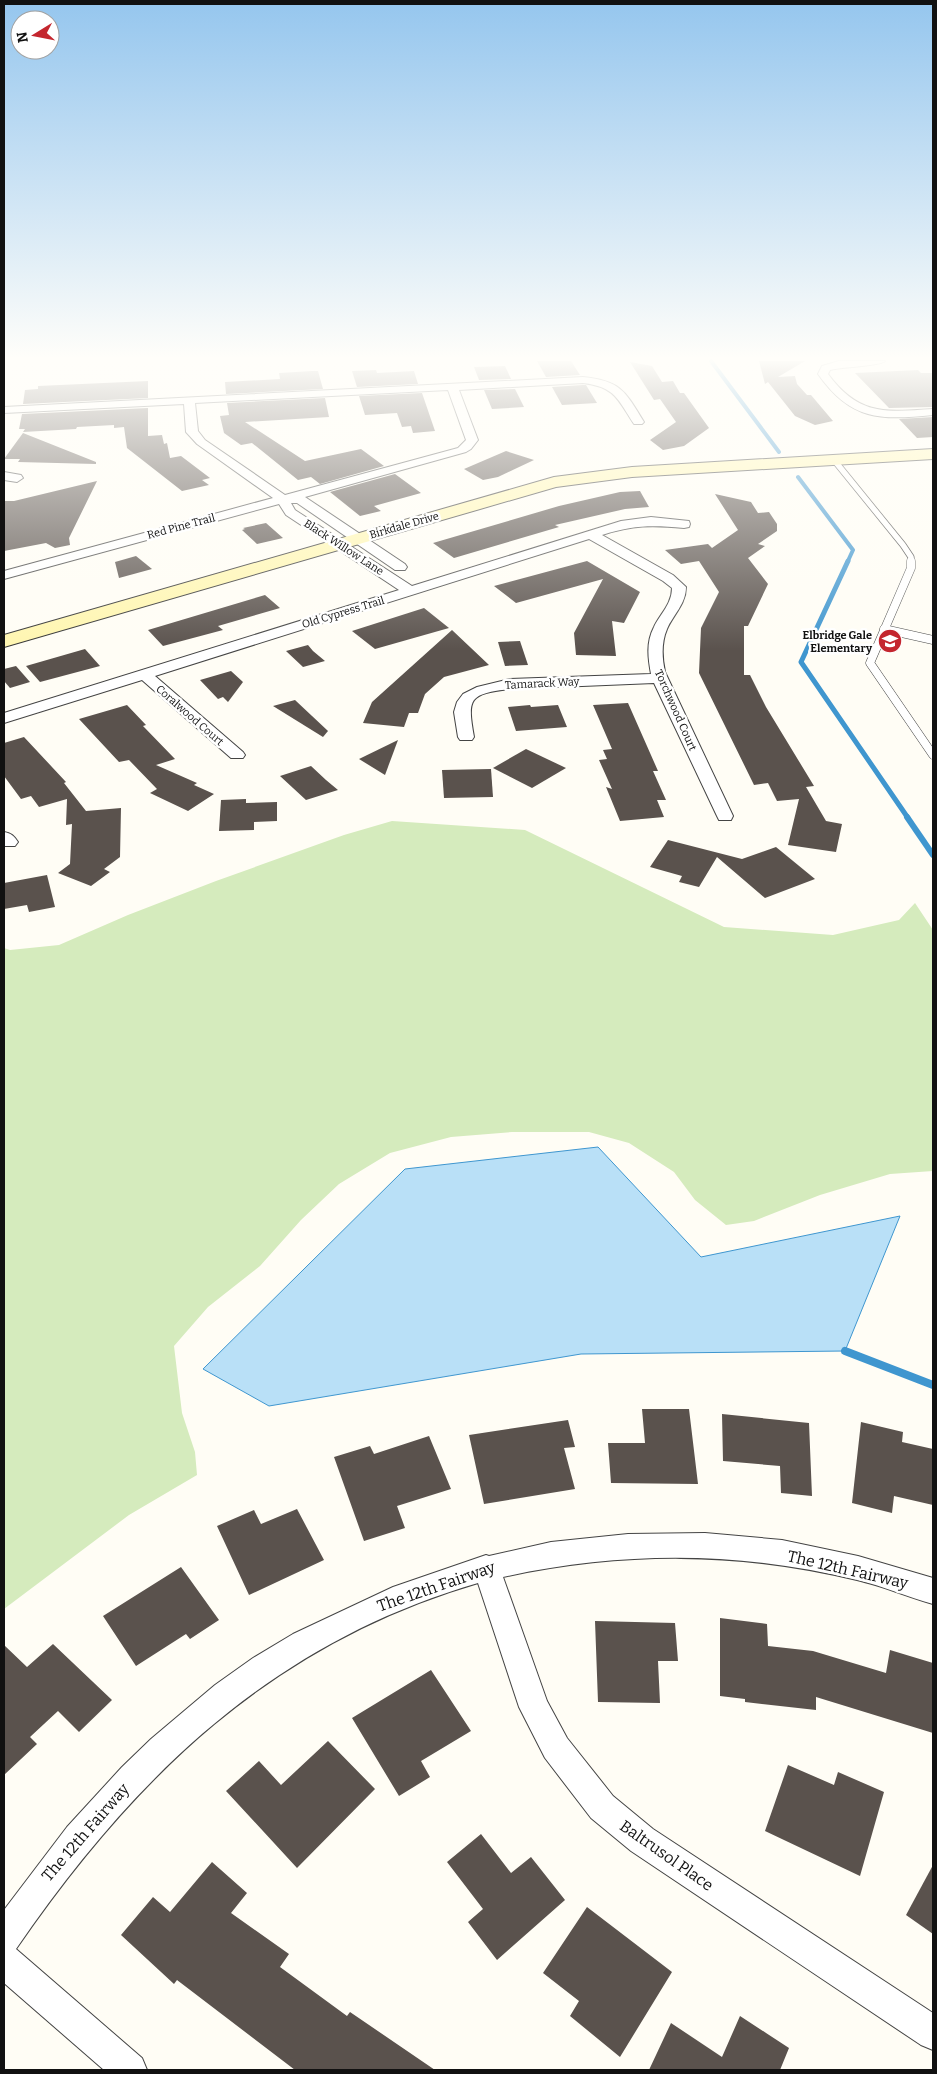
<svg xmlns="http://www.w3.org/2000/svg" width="937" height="2074" font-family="Bitter,serif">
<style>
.green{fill:#d5ebbd}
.water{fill:#b9e0f7;stroke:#3f96cf}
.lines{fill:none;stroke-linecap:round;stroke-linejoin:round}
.stream-far3{stroke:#3f96cf;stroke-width:4}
.stream-far2{stroke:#3f96cf;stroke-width:5}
.stream-far1{stroke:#3f96cf;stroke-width:6}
.stream{stroke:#3f96cf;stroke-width:8}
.building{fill:#5a524d}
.lane-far1-casing{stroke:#444;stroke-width:7}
.lane-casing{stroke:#444;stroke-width:9}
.street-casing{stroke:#444;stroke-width:2}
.secondary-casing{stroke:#333;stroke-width:2}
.lane-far1{stroke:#fff;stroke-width:5.5}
.lane{stroke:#fff;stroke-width:8}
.street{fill:#fff;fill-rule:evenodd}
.secondary{fill:#fff6b0;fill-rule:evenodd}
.labels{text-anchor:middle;stroke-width:5;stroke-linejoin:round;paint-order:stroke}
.far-street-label{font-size:11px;fill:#111;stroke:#fff}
.far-poi-label{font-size:11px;font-weight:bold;fill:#111;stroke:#fff;text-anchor:end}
.near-street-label{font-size:16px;fill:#111;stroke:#fff}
</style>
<rect width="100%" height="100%" fill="#fffdf5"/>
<path class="green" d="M392,821L525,830L724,927L833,935L899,920L915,903L933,930V1171L890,1174L820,1195L754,1221L726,1225L695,1200L674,1172L629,1143L589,1132H512L451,1137L390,1153L339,1184L301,1220L260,1266L208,1307L174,1346L182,1413L195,1452L197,1475L129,1515L4,1609V948L10,950L59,945L128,915L216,881L344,835Z"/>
<path class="water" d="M598,1147L701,1257L900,1216L845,1351L581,1354L269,1406L203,1369L405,1169Z"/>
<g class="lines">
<g class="stream-far3">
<path d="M711,361L779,452"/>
<path d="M798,477L853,550L847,563"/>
</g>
<path class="stream-far2" d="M848,561L801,662L908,818"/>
<path class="stream-far1" d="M907,817L933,855"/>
<path class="stream" d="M845,1351L933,1385"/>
</g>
<g class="building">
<path d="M537,361H571L580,375L546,377Z"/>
<path d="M759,361H805L778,377L795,376L797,384L807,395H811L833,421L815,425L795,416L768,382L765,384Z"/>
<path d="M630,362L652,366L662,382L673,381L680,393H684L709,428L684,446L663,450L650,440L676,422L660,399L654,400Z"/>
<path d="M505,366L511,379L479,380L474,367Z"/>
<path d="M376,370L377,373L414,371L418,384L357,387L352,371Z"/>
<path d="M918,370L921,373H933V407L889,408L855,373Z"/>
<path d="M312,371H318L323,389L226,394L225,382L280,379L279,373Z"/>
<path d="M148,381V398L23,404L25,390L38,389V386Z"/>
<path d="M583,385H586L597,403L562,405L552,387Z"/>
<path d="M515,389L524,407L492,409L484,390Z"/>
<path d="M422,393L435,431L413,433L411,426L402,427L397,413L365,415L359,396Z"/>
<path d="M325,398L329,417L245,422L305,461L361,449L384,466L320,484L311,477L298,480L252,443L241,445L224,433L220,416L229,415L227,403Z"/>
<path d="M148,408V436L162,435L164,444L167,443L170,458L181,456L210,478L202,480L209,485L182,491L127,448L124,427L114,428V425L77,427L76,429L23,432L25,429H19L22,414Z"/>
<path d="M933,417V437L917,438L899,419Z"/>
<path d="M23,433L96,462V464L18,462L20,459H4Z"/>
<path d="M506,451L534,460L498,477L483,480L464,469Z"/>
<path d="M395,474L421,493L374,506L381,511L360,516L330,492Z"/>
<path d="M97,481L69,538L70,545L55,548L46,543L4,551V501H14Z"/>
<path d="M640,491L649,507L625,509L555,525L559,527L454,558L433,543L559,506L620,492Z"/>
<path d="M715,494L751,502L758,513L769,512L777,524V531L758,544L765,546L748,558L768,584L748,626H744V675H750L766,707L814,786L806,787L826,821L842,824L836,852L788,845L799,799L777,801L768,783L754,785L699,673L701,628L719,592L699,561L681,564L665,550L708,544L712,548L738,530Z"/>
<path d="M266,523L283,538L257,544L242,530L245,529L243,528Z"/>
<path d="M136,556L152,569L119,578L115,562Z"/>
<path d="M587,561L640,592L624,623L612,621L616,656L576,655L574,633L603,579L516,603L494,586Z"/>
<path d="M265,595L280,608L218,626L223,630L163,646L148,630Z"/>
<path d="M424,608L449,628L375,649L352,631Z"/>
<path d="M452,630L489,665L444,677L425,694L418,713H409L404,727L363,723L372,702Z"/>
<path d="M520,641L528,665L505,666L498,642Z"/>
<path d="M308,645L313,651L325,661L303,667L286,651Z"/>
<path d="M85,649L100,666L40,682L26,666Z"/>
<path d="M16,666L30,682L10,688L4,681V669Z"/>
<path d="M231,671L243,682L228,702L223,697L218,699L200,680Z"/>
<path d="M295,700L328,731L323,737L273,706Z"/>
<path d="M628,703L658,771H653L666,800H657L664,817L620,821L606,787L612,789L599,760L607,759L603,750L612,749L593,705Z"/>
<path d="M127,705L146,725L143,726L175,759L156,765L197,783L194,785L214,794L188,811L150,793L157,789L129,760L119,762L79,719Z"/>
<path d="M530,705L531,707L558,705L567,727L516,731L508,707Z"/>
<path d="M24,737L66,782L64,783L86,811L121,808L120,857L104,869L110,872L91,886L58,873L70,864L72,824L66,825L67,799L39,807L31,796L21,799L4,776V743Z"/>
<path d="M398,740L385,775L359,759Z"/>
<path d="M526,749L566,768L532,788L493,768Z"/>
<path d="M311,766L326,780L338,790L306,800L280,776Z"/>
<path d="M491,769L493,797L444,798L442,770Z"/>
<path d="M246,799V803L277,802V821L254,822V830L219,831L221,800Z"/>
<path d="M668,840L742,859L776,847L815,879L765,898L717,857L699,887L679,882L682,876L650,867Z"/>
<path d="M47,875L55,907L29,912L27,905L4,909V883Z"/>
<path d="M642,1409H689L698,1484L611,1483L608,1443H645Z"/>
<path d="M722,1414L809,1423L812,1496L781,1493L780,1466L723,1461Z"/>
<path d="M568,1420L575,1447L564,1448L575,1489L484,1504L469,1435Z"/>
<path d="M861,1422L903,1432L902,1442L933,1449V1505L894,1496L892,1513L852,1503Z"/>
<path d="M429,1436L451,1489L397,1506L405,1528L364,1541L334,1457L370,1446L374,1454Z"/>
<path d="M297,1509L324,1560L249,1595L217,1526L254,1510L261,1524Z"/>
<path d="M181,1567L219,1620L190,1639L186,1634L136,1666L103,1616Z"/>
<path d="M720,1618L767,1624L768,1646L813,1651L886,1673L890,1650L933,1663V1733L816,1697V1710L745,1702V1699L720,1696Z"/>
<path d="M595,1621L675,1623L678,1661H658L660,1703L598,1702Z"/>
<path d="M53,1644L112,1700L79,1732L58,1711L30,1737L37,1744L4,1775V1645L27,1667Z"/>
<path d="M431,1670L471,1731L421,1761L430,1777L399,1796L352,1718Z"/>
<path d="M328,1741L375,1789L297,1868L226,1791L259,1761L281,1785Z"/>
<path d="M788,1765L834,1785L838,1772L884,1792L860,1876L765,1831Z"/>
<path d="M481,1834L511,1873L531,1857L565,1900L497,1960L468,1922L483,1909L447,1862Z"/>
<path d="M212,1862L247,1893L231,1913L289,1954L280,1967L347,2016L350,2012L435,2070H295L177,1980L174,1984L121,1935L153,1897L170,1912Z"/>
<path d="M933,1865V1934L906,1915Z"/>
<path d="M587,1907L672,1972L620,2057L570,2016L579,2001L543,1973Z"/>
<path d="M740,2016L789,2048L780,2070H649L671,2023L722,2057Z"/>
</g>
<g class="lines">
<g class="lane-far1-casing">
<path id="lane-far1" d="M834,460L903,545L911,557V563"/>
</g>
<g class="lane-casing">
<g id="lane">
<path d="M911,561V568L870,663L933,755"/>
<path d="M884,629L933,640"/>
</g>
</g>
<g class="street-casing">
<g id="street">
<path d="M839,361H885C880,366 842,367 830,370L828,374C859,416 885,412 933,409V415C880,420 851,421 818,374L822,366Z"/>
<path d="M583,377C621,381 625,391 644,422L642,424H634C618,400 616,387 583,383L459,390L478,440L471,449L466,452L305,497L405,564L407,567L405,570H395L297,503H291L295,510L412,586L621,521L651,517L689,521L690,524L689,527L684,528C652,525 633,525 602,535L673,575L686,587C686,604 673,615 667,629C661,643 662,658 665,672L733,816L731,820H719L717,816L654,683L510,689C469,694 467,698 474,737L472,740H460L458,737L454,712L457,702L463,694L477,687L510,679L651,674C648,658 646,642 654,627C660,614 672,604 672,588L663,581L589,539L155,676L243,752L245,755L243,758H231L142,680L4,723V713L399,590L286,515L279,504L4,579V571L273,498L197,444L186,432L184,404L4,413V407ZM448,390L466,440L458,448L285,495L205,440L198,431L195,403Z"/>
<path d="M4,472L21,475L23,478L17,482L4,480Z"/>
<path d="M4,832C11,833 14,836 18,842L15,846H4Z"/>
<path d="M705,1533L782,1540L858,1556L933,1578V1604C908,1597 883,1586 857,1580C738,1551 623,1551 503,1577L547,1701L567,1738L613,1796L653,1829L933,2013V2050L921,2045L631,1851L591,1818L545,1758L519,1707L478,1583C272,1643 134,1777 16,1949L142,2058L147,2070H104L4,1983V1910L67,1827L122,1767L151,1739L215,1685L253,1658L293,1634L393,1587L486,1555L489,1556L551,1542L628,1534Z"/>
</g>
</g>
<g class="secondary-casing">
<path id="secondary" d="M933,449V459L632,477L556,487L4,647V635L554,477L632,467Z"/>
</g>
<use href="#lane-far1" class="lane-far1"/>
<use href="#lane" class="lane"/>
<use href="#street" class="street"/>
<use href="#secondary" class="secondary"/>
</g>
<linearGradient id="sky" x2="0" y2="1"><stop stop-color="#95c6ee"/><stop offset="0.55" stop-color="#fffefa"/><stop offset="1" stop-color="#fffefa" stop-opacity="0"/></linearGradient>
<rect width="937" height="651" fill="url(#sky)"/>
<defs>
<g id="school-disc" transform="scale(1.25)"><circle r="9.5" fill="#c4262e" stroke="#fff"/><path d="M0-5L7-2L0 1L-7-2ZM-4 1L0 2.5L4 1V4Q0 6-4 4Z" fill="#fff"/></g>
</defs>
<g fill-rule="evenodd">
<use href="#school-disc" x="890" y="641"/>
</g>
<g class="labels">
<g class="far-street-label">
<text transform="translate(404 525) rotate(-16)" y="4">Birkdale Drive</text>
<text transform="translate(181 526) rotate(-15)" y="4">Red Pine Trail</text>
<text transform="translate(344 547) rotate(33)" y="4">Black Willow Lane</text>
<text transform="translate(343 612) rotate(-17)" y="4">Old Cypress Trail</text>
<text transform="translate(542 683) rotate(-3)" y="4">Tamarack Way</text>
<text transform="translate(676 710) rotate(66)" y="4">Torchwood Court</text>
<text transform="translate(190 715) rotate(41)" y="4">Coralwood Court</text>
</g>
<g class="far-poi-label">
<text x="872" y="639">Elbridge Gale<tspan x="872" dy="13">Elementary</tspan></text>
</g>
<g class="near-street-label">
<text transform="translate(848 1569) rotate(13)" y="6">The 12th Fairway</text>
<text transform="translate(436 1586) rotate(-19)" y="6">The 12th Fairway</text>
<text transform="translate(85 1832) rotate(-49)" y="6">The 12th Fairway</text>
<text transform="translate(667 1855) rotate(35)" y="6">Baltrusol Place</text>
</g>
</g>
<rect width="937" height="2074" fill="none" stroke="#111111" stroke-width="10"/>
<g transform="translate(35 35) rotate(260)"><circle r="24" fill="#ffffff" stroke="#a0a0a0"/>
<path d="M0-4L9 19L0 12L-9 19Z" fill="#c4262e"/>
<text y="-8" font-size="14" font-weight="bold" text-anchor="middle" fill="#111111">N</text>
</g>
</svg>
